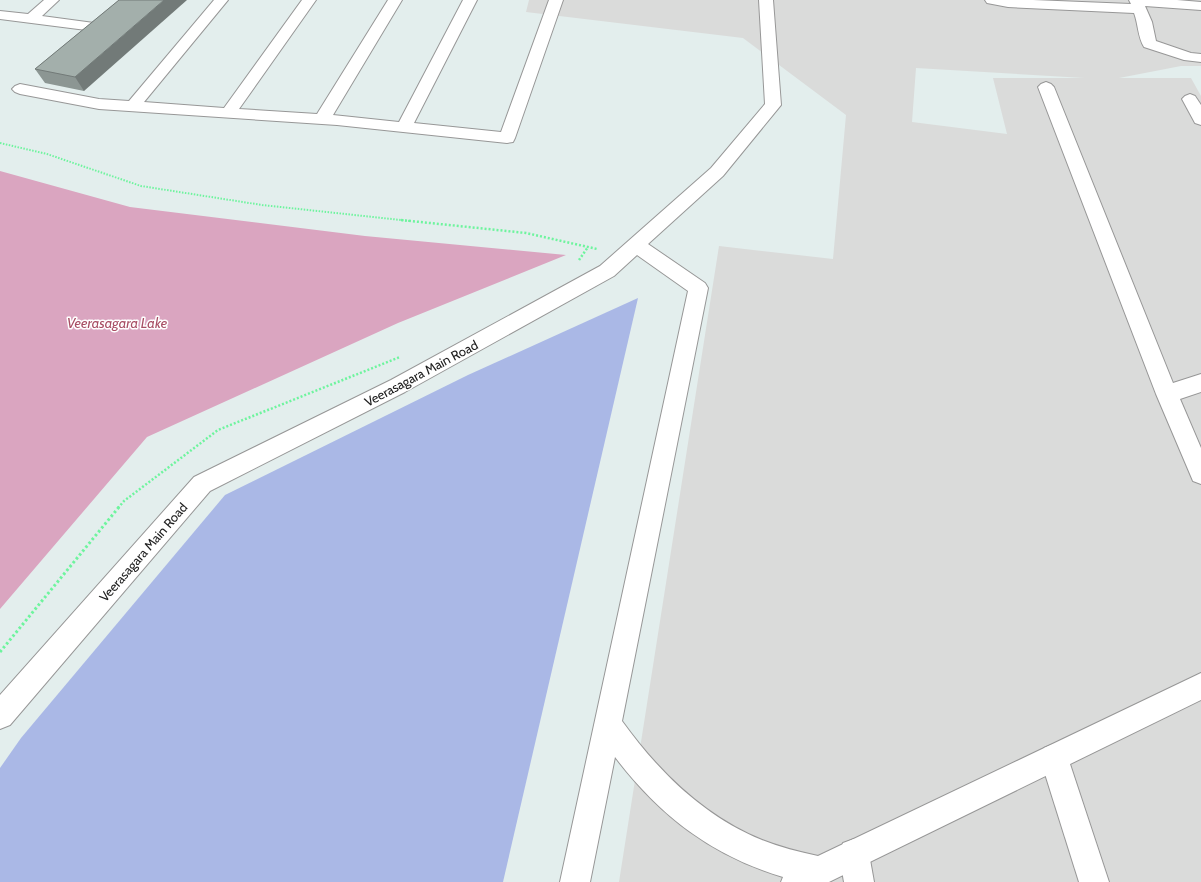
<svg xmlns="http://www.w3.org/2000/svg" width="1201" height="882" font-family="Cabin,sans-serif">
<style>
.residential{fill:#dadbda;fill-rule:evenodd}
.grass{fill:#aab8e6}
.water{fill:#daa5c0}
.lines{fill:none;stroke-linecap:round;stroke-linejoin:round}
.minor-casing{stroke:#979797;stroke-width:2}
.tertiary-casing{stroke:#979797;stroke-width:2}
.path-far2{stroke:#6ef49e;stroke-width:2;stroke-dasharray:1.5 1.5;stroke-linecap:butt}
.path-far1{stroke:#6ef49e;stroke-width:2.5;stroke-dasharray:2 2;stroke-linecap:butt}
.path{stroke:#6ef49e;stroke-width:3;stroke-dasharray:2.5 2.5;stroke-linecap:butt}
.minor{fill:#fff;fill-rule:evenodd}
.tertiary{fill:#fff;fill-rule:evenodd}
.wall{fill:#8c9693}
.shaded-wall{fill:#727a78}
.building{fill:#a3afab;stroke:#727a78}
.labels{text-anchor:middle;stroke-width:3;stroke-linejoin:round;paint-order:stroke}
.street-label{font-size:13px;fill:#1d1d1d;stroke:#fff}
.water-label{font-size:14px;font-style:italic;fill:#a84e64;stroke:#fff}
</style>
<rect width="100%" height="100%" fill="#e3eeed"/>
<path class="residential" d="M529,0H1201V66H1181L1119,78H1191L1201,96V882H619L719,246L833,259L846,115L743,38L526,12ZM916,68L1084,78H993L1007,134L912,122Z"/>
<path class="grass" d="M638,298L503,882H0V768L21,738L225,495L468,375Z"/>
<path class="water" d="M0,171L130,207L365,236L566,255L398,323L147,437L0,609Z"/>
<g class="lines">
<g class="minor-casing">
<g id="minor">
<path d="M44,0H59L42,16L94,23L99,24L101,27L99,30L94,31L0,19V11L28,14Z"/>
<path d="M214,0H228L144,102L224,108L302,0H316L239,109L317,114L388,0H402L333,115L399,122L463,0H477L414,123L501,132L549,0H563L515,138L513,142L507,143L337,125L99,109L20,94L15,92L12,89L15,86L20,84L99,99L129,101Z"/>
<path d="M985,0H1033L1131,4L1129,0H1177L1201,2V10L1145,6L1152,22L1156,41L1191,53L1201,54V62L1184,60L1144,47C1138,38 1138,23 1134,13L1008,7L987,3Z"/>
<path d="M1046,82L1051,84L1054,87L1173,383L1201,374V392L1180,399L1201,448V484L1193,481L1156,394L1038,87L1041,84Z"/>
<path d="M1190,94L1195,96L1201,105V125L1195,123L1182,99L1185,96Z"/>
<path d="M1054,744L1064,748L1068,758L1109,882H1079L1040,758L1044,748Z"/>
<path d="M854,839L865,843L869,854L874,882H844L839,854L843,843Z"/>
</g>
</g>
<g class="tertiary-casing">
<path id="tertiary" d="M759,0H773L781,105L723,176L648,244L705,283L708,288L622,721C658,771 703,816 762,840C780,847 799,852 818,856L1201,673V700L829,882H781L783,877C712,856 660,816 615,757L590,882H560L688,291L637,255L614,276L405,392L210,491L10,725L0,729V695L194,477L391,380L600,266L711,168L765,104Z"/>
</g>
<path class="path-far2" d="M0,143L47,154L141,186L262,205L410,221"/>
<g class="path-far1">
<path d="M401,220L526,233L597,249"/>
<path d="M579,260L588,247"/>
<path d="M118,508L124,501L218,430L400,357"/>
</g>
<path class="path" d="M0,652L119,507"/>
<use href="#minor" class="minor"/>
<use href="#tertiary" class="tertiary"/>
</g>
<path class="wall" d="M119,0L84,91L45,83L35,69Z"/>
<path class="shaded-wall" d="M164,0H187L84,91L75,77Z"/>
<path class="building" d="M119,0H164L75,77L35,69Z"/>
<g class="labels">
<g class="street-label">
<text transform="translate(421 373) rotate(-28)" y="5">Veerasagara Main Road</text>
<text transform="translate(143 552) rotate(-49)" y="5">Veerasagara Main Road</text>
</g>
<g class="water-label">
<text x="117" y="328">Veerasagara Lake</text>
</g>
</g>
</svg>
